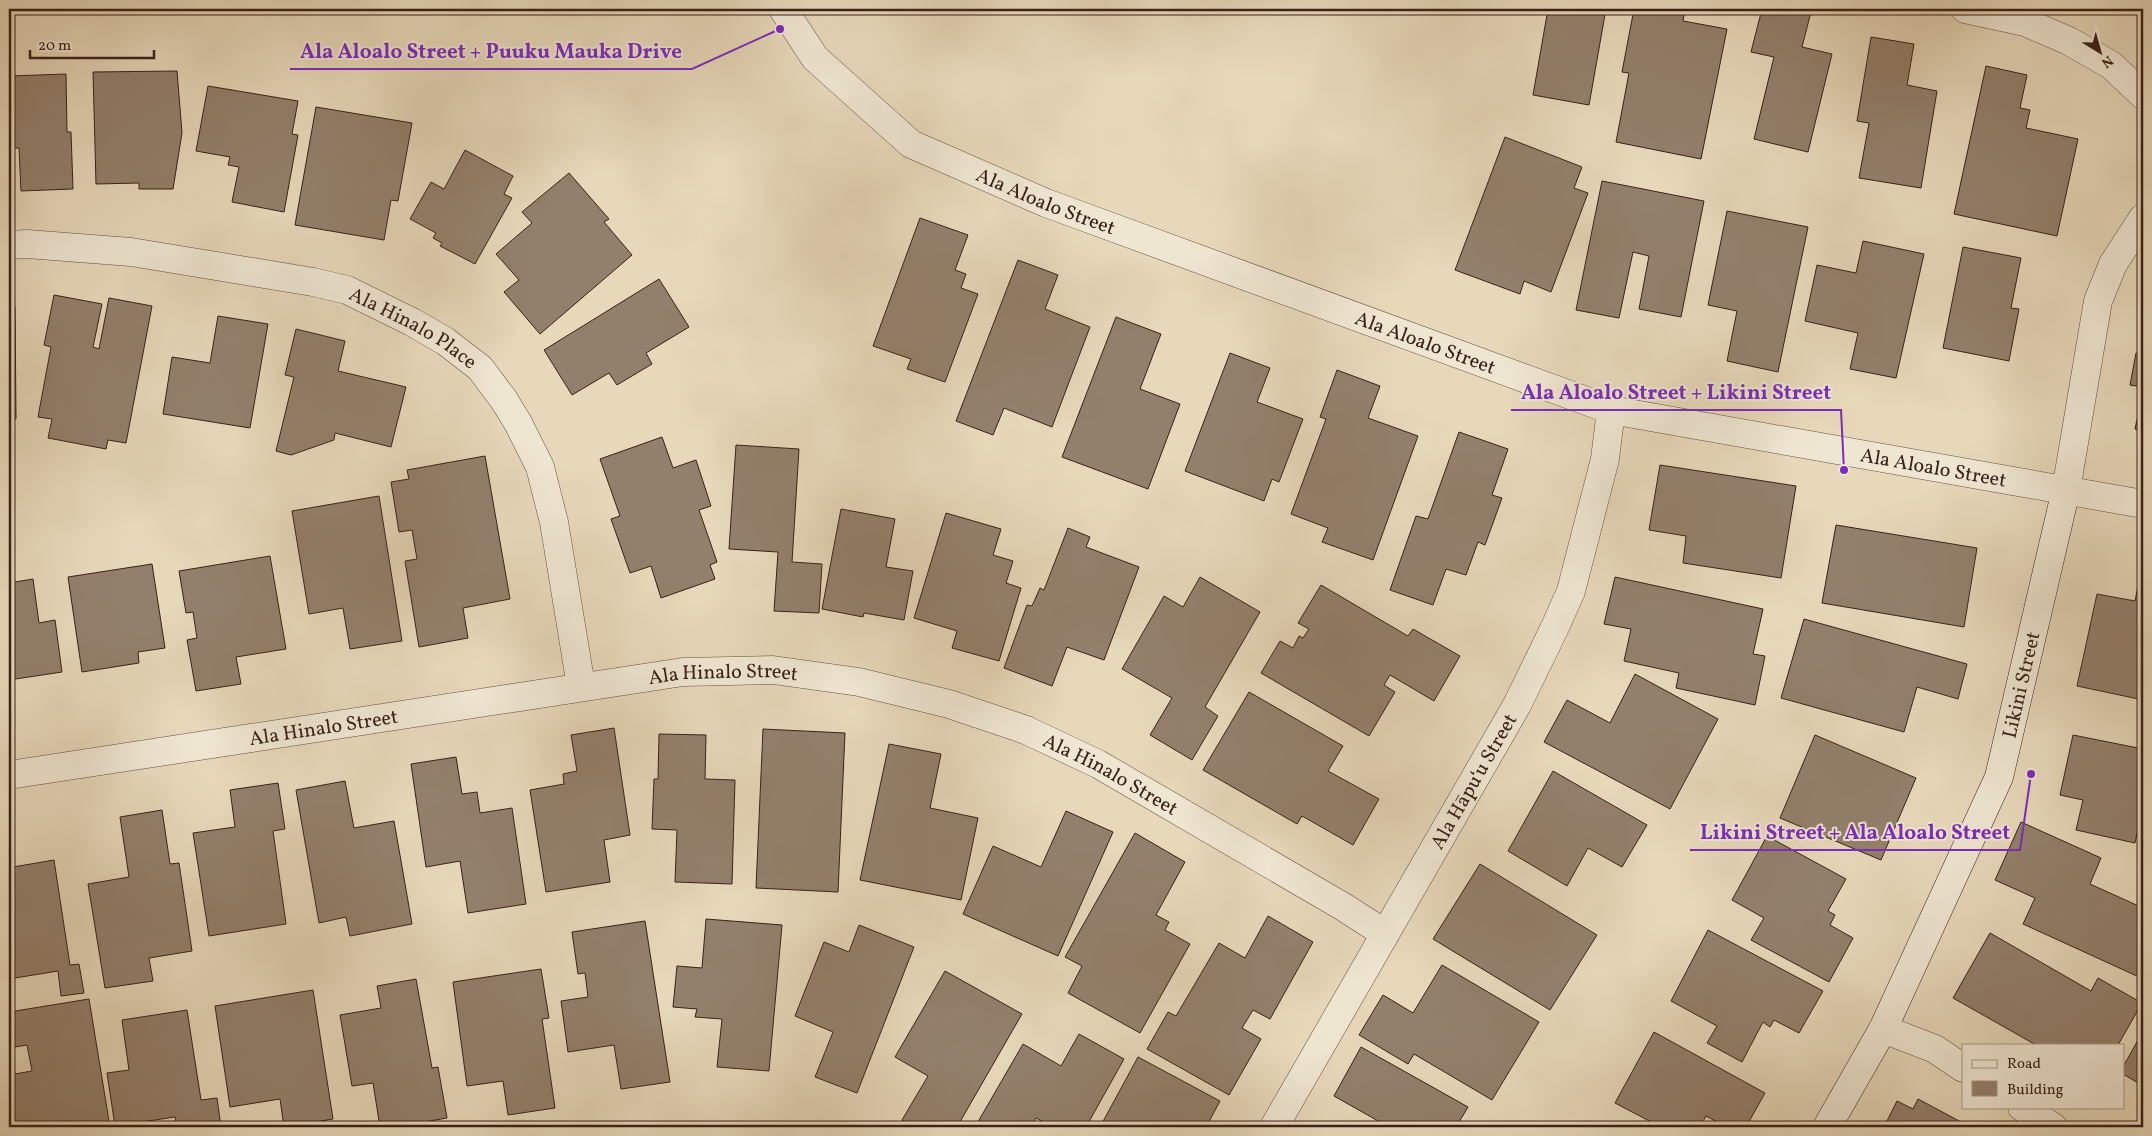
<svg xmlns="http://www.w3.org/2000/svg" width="2152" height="1136" font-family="Vollkorn,serif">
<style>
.building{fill:#93806c;stroke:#382118}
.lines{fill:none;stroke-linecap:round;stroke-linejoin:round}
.street-casing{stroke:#644f40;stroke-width:29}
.secondary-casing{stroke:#382118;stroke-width:29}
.street{stroke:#efe6d2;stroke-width:28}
.secondary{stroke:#efe6d2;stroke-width:28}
.labels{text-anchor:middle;stroke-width:4;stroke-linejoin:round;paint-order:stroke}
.street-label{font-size:20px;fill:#382118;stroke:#efe6d2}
.leader{fill:none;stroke:#7b2cbf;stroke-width:2}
.callout-dot{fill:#7b2cbf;stroke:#efe6d2;stroke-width:2}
.callout-label{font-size:21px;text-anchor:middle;font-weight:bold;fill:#7b2cbf;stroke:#efe6d2;stroke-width:4;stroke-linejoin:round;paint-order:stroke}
</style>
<rect width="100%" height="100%" fill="#e7d8ba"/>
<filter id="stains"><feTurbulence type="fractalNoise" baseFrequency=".004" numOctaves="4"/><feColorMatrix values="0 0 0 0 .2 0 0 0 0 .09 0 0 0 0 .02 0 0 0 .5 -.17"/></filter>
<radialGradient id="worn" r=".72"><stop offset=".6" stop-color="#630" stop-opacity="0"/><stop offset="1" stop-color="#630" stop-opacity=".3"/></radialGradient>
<g class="building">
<path d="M1548,9H1606L1589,105L1533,95Z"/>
<path d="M1634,9H1685L1683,21L1727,29L1701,159L1616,142L1629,73L1622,72Z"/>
<path d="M1762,9H1797L1811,12L1802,47L1832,54L1808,152L1754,139L1774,57L1751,52Z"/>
<path d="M1871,37L1914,44L1907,85L1937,91L1921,188L1859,178L1869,123L1857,121Z"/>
<path d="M1986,66L2027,75L2020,108L2030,110L2026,128L2078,139L2057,236L1954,214Z"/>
<path d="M177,71L182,133L173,189H139V183L96,184L93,72Z"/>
<path d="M66,74L67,132H71L73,189L21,191L19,148H9V76Z"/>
<path d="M208,86L298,101L292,134L298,135L284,212L232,202L239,167L228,165L230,157L196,151Z"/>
<path d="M316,107L412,123L398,201L391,200L384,240L295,225Z"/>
<path d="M1505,137L1582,167L1574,188L1588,193L1551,292L1524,281L1520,294L1455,270Z"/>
<path d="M465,150L513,176L504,194L512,198L475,264L440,246L442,243L433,238L436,233L410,219L431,182L444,189Z"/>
<path d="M569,173L609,219L604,222L632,255L540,334L504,292L519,280L496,254L532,223L522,212Z"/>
<path d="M1602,181L1704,201L1681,317L1639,309L1649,256L1633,252L1619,318L1576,310Z"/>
<path d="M1727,211L1808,227L1778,372L1727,361L1737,311L1708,305Z"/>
<path d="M920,218L968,235L955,270L966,274L961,288L978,294L945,382L907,369L911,359L873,346Z"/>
<path d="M1863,241L1924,254L1896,378L1850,369L1858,333L1805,321L1817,265L1856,273Z"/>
<path d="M1963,247L2021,258L2011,308L2019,309L2009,361L1943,348Z"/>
<path d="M1018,260L1058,275L1045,309L1090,327L1052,427L1004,408L993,435L956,421Z"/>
<path d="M659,279L689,327L646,353L652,364L617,385L609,373L572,395L544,350Z"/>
<path d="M54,295L102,304L93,347L99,349L109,298L152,306L126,443L108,440L106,449L48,438L52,419L38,417L51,347L44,345Z"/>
<path d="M9,306H15L16,419L9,420Z"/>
<path d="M218,316L268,324L250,428L163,414L172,357L210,363Z"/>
<path d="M1116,317L1161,334L1140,389L1180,404L1148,489L1062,457Z"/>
<path d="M296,329L345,341L338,371L406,387L391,447L335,433L334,440L291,455L276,451L294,377L285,375Z"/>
<path d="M1230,353L1270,368L1257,402L1303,419L1279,482L1272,479L1264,501L1185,471Z"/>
<path d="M2136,353L2143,354V387L2130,385Z"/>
<path d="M1337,370L1380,386L1368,418L1418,436L1373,560L1322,542L1328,528L1291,514L1326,419L1320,417Z"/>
<path d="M2143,391V431L2135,429Z"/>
<path d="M1459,432L1508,449L1492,495L1502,498L1485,545L1478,542L1466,575L1446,569L1433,605L1390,590L1416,516L1428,519Z"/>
<path d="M662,437L673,468L696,460L711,506L699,510L717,562L710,565L715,579L661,598L651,566L630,573L611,519L620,516L600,459Z"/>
<path d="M736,445L799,449L792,562L822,564L819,613L774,611L778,552L729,549Z"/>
<path d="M485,456L510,599L463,608L468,638L419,647L405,561L417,559L412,530L399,532L391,482L409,479L407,470Z"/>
<path d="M1660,465L1796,486L1781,578L1683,563L1686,536L1649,530Z"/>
<path d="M379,496L402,641L350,649L343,608L309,614L292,511Z"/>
<path d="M841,509L895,519L886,567L913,571L904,620L864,613L863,617L822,609Z"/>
<path d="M946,513L1001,529L993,555L1013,561L1006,583L1021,588L999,661L952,648L957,631L914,618Z"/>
<path d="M1836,525L1977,548L1964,627L1822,603Z"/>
<path d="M1068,528L1090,537L1086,547L1139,567L1104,660L1067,647L1052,686L1004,668L1027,605L1032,606L1040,588L1044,590Z"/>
<path d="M270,556L286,649L236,657L241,684L196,691L187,640L197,638L193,612L186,613L179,571Z"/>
<path d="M152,564L165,648L138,652L139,663L82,672L68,577Z"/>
<path d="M2142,566L2143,700L2077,686L2097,594L2135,601Z"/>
<path d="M1200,577L1260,612L1205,707L1218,716L1192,760L1150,735L1172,698L1122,669L1164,596L1183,607Z"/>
<path d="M1615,577L1763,609L1753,654L1765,656L1755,705L1676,688L1679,673L1624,661L1631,629L1604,624Z"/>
<path d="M33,579L39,623L55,620L62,672L9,680V583Z"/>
<path d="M1321,585L1408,636L1413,629L1460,656L1434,701L1390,675L1384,685L1395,692L1369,736L1261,673L1280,641L1293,648L1299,636L1303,638L1309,629L1298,623Z"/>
<path d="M1804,619L1967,664L1958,699L1917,687L1904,732L1781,698Z"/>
<path d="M1635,674L1718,719L1670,809L1544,742L1567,700L1610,723Z"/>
<path d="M1249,692L1343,746L1328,771L1379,799L1353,845L1302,816L1297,824L1203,770Z"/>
<path d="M614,728L630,835L604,840L610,882L546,892L530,790L564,784L563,774L577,771L571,735Z"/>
<path d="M763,729L845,733L838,892L756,888Z"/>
<path d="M659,734L706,735L705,779L735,780L732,884L675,882L677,830L652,829L654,779H658Z"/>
<path d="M1815,735L1916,778L1881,860L1780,818Z"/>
<path d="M2073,735L2143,749V810H2142L2135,843L2076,830L2083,800L2060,795Z"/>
<path d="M889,744L941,754L930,808L978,818L961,900L860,880Z"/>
<path d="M456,757L462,794L477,792L480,813L512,808L526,904L468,913L460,861L426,867L411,764Z"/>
<path d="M1553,771L1647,825L1622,867L1588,848L1567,886L1508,851Z"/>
<path d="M345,781L354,828L394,821L412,924L350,936L346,917L319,923L296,790Z"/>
<path d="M278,783L285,829L273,831L286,924L209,936L193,833L235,827L230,790Z"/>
<path d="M162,810L170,864L179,863L192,951L149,958L153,981L105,988L88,884L129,877L120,817Z"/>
<path d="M1066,811L1113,832L1058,956L963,914L993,846L1041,867Z"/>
<path d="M2021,822L2101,858L2090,884L2143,908V968L2139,977L2023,924L2035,898L1995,880Z"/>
<path d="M1135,833L1185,862L1156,915L1169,922L1165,930L1190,944L1140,1033L1068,993L1082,966L1065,957Z"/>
<path d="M1767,836L1846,879L1828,911L1835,915L1830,925L1853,938L1829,982L1751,940L1764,918L1732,900Z"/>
<path d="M9,842L13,867L54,860L70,965L79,964L84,993L61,996L58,971L9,979Z"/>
<path d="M1480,864L1597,935L1550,1010L1433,939Z"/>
<path d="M1268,916L1313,942L1270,1019L1253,1010L1242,1028L1261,1039L1229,1095L1147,1049L1168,1012L1176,1016L1219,943L1245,958Z"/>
<path d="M706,919L782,925L769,1071L717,1067L722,1019L695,1017L697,1009L673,1007L677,966L702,968Z"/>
<path d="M645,921L670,1082L621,1089L614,1045L568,1052L561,1001L588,997L585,973L578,974L572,932Z"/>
<path d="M859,925L914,947L857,1093L815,1077L833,1032L795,1016L824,942L849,952Z"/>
<path d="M1708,930L1823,991L1799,1033L1774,1020L1770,1027L1763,1022L1742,1062L1707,1043L1717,1026L1671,1001Z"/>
<path d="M1990,933L2091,991L2098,978L2142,1003L2118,1045H2036L1953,998Z"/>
<path d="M1442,965L1539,1022L1492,1100L1414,1054L1408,1064L1359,1035L1383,995L1413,1013Z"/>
<path d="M541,969L549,1018L542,1019L555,1108L508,1115L503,1081L467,1086L453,982Z"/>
<path d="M945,971L1022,1014L957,1127H915L902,1120L928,1076L895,1057Z"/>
<path d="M416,979L432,1068L438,1067L447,1118L396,1127H380L373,1083L352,1086L340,1015L381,1008L377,986Z"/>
<path d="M313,990L333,1119L284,1127L280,1099L230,1107L215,1006Z"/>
<path d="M89,999L110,1127H9V1075L32,1071L27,1045L9,1048V1012Z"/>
<path d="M187,1010L201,1100L217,1098L221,1127H177L175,1117L115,1126L107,1073L129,1070L122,1020Z"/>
<path d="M2143,1031V1086L2123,1074V1067Z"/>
<path d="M1654,1032L1765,1093L1746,1127H1727L1706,1116L1700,1127H1656L1657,1125L1615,1103Z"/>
<path d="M1079,1034L1124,1059L1086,1127H1045L1047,1124L1036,1118L1031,1127H975L1023,1044L1061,1066Z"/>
<path d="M1361,1047L1468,1107L1456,1127H1387V1126L1334,1096Z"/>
<path d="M1138,1057L1220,1101L1206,1127H1100Z"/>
<path d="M1918,1099L1961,1122L1958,1127H1884L1897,1101L1913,1109Z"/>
</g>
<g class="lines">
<g class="street-casing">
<g id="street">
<path id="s1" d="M783,9L815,58L911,144L1046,203L1611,410L2143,504"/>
<path d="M1965,9L2025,22L2069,41L2111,65L2143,95"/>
<path id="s2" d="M9,245L27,244L131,252L313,282L347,290L412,322L445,341L480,368L504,400L518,423L540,467L554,522L581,686"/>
<path d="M2066,490L2098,301L2113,264L2143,218"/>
<path id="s3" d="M9,775L683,672L773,670L859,682L949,704L1026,730L1098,764L1342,906L1384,933"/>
<path d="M1883,1029L1935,1049L1963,1068"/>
<path d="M2022,1107L2053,1127"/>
<path d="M1274,1127L1517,705L1556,625L1571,591L1605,459L1611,410"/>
</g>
</g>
<g class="secondary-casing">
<g id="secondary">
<path id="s4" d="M1827,1127L1883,1029L1999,777L2066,490"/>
</g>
</g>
<use href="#street" class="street"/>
<use href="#secondary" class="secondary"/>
</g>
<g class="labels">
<g class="street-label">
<text dy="7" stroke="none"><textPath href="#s1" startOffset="334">Ala Aloalo Street</textPath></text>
<text dy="7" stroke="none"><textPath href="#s2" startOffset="418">Ala Hinalo Place</textPath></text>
<text dy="7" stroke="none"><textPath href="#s1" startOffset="739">Ala Aloalo Street</textPath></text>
<text dy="7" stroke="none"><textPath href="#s1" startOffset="1264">Ala Aloalo Street</textPath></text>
<text dy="7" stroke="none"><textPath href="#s3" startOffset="722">Ala Hinalo Street</textPath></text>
<text dy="7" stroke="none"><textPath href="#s4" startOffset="485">Likini Street</textPath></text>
<text dy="7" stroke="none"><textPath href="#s3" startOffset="318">Ala Hinalo Street</textPath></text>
<text dy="7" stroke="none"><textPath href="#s3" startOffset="1128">Ala Hinalo Street</textPath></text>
<text transform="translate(1473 781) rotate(-60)" y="7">Ala Hāpuʻu Street</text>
</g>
</g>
<path class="leader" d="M780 29L692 69H290M1844 470L1841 410H1511M2031 774L2020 850H1690"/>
<g class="callout-dot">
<circle cx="780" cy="29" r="5"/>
<circle cx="1844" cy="470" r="5"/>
<circle cx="2031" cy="774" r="5"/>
</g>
<g class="callout-label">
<text x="491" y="58">Ala Aloalo Street + Puuku Mauka Drive</text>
<text x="1676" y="399">Ala Aloalo Street + Likini Street</text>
<text x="1855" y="839">Likini Street + Ala Aloalo Street</text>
</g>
<rect width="2152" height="1136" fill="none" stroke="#e7d8ba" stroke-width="30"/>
<rect x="10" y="10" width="2132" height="1116" fill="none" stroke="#382118" stroke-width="2.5"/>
<rect x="15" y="15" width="2122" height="1106" fill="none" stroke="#382118"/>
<rect x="1962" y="1044" width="162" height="65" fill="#efe6d2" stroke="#a69788"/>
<rect x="1972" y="1060" width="25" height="8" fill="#efe6d2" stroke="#a69788"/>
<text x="2007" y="1068" font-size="15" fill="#382118">Road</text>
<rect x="1972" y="1081" width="25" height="15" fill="#93806c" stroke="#a69788"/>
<text x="2007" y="1094" font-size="15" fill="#382118">Building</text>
<g transform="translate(2100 52) rotate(143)" stroke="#efe6d2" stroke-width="4" paint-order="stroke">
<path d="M0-4L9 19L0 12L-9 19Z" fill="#382118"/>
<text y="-8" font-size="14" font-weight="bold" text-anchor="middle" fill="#382118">N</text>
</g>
<path d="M30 50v8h124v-8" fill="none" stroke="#382118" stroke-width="2.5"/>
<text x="38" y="50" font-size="15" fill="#382118" stroke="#efe6d2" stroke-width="4" paint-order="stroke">20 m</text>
<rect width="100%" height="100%" filter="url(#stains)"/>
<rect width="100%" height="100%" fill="url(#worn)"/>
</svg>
